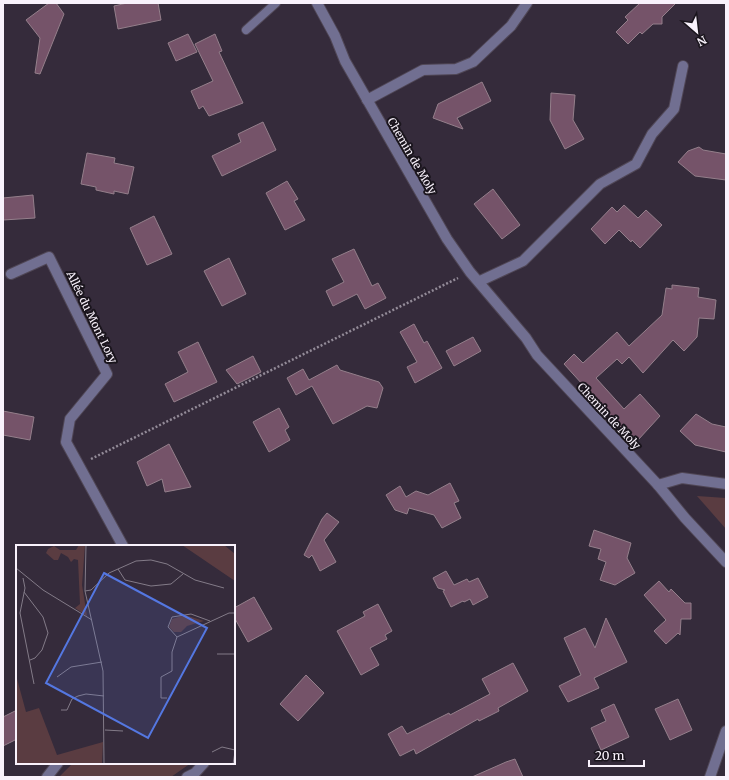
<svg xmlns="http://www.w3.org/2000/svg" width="729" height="780" font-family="Merriweather,serif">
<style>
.green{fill:#5a3c41}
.building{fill:#755369;stroke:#947f8b}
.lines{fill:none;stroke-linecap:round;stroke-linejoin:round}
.service-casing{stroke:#504756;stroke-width:10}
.minor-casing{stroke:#504756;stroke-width:12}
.path{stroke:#938b98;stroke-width:2.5;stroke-dasharray:2 2;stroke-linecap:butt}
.service{stroke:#716f91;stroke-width:8}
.minor{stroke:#716f91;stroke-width:10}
.labels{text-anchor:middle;stroke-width:4;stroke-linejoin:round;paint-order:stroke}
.street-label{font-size:11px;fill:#f9f2fc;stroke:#1a151d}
.inset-road{fill:none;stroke:#837b88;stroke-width:1}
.view{fill:#5477e1;fill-opacity:0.15;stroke:#5477e1;stroke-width:2}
.inset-edge{fill:none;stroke:#f9f2fc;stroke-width:2}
</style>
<rect width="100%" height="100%" fill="#352b3b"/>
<g class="green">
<path d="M697,496L726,498V529Z"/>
<path d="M73,763L86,764L191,763L171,777H59Z"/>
</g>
<g class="building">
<path d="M49,3H56L64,14L40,74L35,73L40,38L26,20Z"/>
<path d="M127,3H158L161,20L118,29L114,6Z"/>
<path d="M640,3H676L662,17V24H653L642,34L640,32L628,44L616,32L628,20L625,17Z"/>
<path d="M188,34L197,52L176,61L168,43Z"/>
<path d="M215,34L222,51L219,52L243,103L209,116L203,106L199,109L191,91L213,81L195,44Z"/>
<path d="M482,82L491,101L457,118L463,129L433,118L438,104Z"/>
<path d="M551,93L575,95L573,120L584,139L565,149L550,120Z"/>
<path d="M263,122L276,150L222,176L212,156L241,142L238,134Z"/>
<path d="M699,147L703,150L726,154V180L695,176L678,162L688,151Z"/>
<path d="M87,153L115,158L114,163L134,167L128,194L114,191V194L96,190V187L81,184Z"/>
<path d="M287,181L298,199L294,201L305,220L285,230L266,193Z"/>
<path d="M493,189L520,225L502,239L474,204Z"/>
<path d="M33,195L35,218L3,220V198Z"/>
<path d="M624,205L638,218L646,210L662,225L640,248L632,240L631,242L619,230L605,244L591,229L612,207L617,212Z"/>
<path d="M154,216L172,254L147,265L130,228Z"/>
<path d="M354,249L372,286L378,283L386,298L365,309L357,294L333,306L326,291L344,282L332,259Z"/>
<path d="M229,258L246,294L222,306L204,271Z"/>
<path d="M672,285L699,288L698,297L716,300L714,319L699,318L697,337L684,351L673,340L643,373L629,357L622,364L617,359L596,378L624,409L640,394L660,416L638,440L621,427L564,364L574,354L583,363L617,332L629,346L662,315L666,288L672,289Z"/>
<path d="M414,324L424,343L427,341L442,368L415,383L407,367L417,362L400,332Z"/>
<path d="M473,337L481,351L454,366L446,351Z"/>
<path d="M198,342L217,382L174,402L165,384L188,372L178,352Z"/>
<path d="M253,356L261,372L237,384L226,370Z"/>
<path d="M337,365L340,370L379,382L383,388L377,408L367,406L333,424L312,386L296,395L287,378L303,369L309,380Z"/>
<path d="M279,408L289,427L285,430L290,440L269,452L253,422Z"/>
<path d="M3,411L34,417L30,440L3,435Z"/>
<path d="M696,414L712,424L726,427V452L695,445L680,431Z"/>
<path d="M169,444L191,487L165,492L162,479L147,486L137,462Z"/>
<path d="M450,483L459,501L454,503L461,518L442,528L434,515L409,508L407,514L395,510L386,495L400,486L406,497L416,491L428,495Z"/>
<path d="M327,513L339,522L324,540L336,562L320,571L312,555L309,558L304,555L322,519Z"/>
<path d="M594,530L631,543L627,558L635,573L615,585L600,580L606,562L598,559L601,549L589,546Z"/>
<path d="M446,571L454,585L467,579L469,582L478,578L488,597L473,605L470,599L464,602L463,601L451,607L443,591L445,590L438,588L433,578Z"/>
<path d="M659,581L669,592L671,589L685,603H691V619H681L680,635L678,633L666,644L654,631L666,620L644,595Z"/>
<path d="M254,597L272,629L248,642L234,617V608Z"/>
<path d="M378,604L392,631L385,635L387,639L370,648L379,665L361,675L337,631L365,616L363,612Z"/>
<path d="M606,618L627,662L594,678L599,688L568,702L559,686L581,675L564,638L585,628L595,648Z"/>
<path d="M513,663L528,691L498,708L499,711L479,721L478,719L416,754L414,749L400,756L388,734L402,726L407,734L449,713L450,715L490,694L482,679Z"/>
<path d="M306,675L324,693L298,721L280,704Z"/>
<path d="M678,699L692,730L670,740L655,709Z"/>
<path d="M614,704L629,737L601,750L591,728L606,721L601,710Z"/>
<path d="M17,710V739L3,746V717Z"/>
<path d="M515,759L523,777H472L506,762Z"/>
</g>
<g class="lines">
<g class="service-casing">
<path id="service" d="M246,30L276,3"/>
</g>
<g class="minor-casing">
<g id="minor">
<path d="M317,3L335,36L345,61L447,239L470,272L526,338L537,355L658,485L685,518L726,562"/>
<path d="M367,100L423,70L456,69L473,62L511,26L527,3"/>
<path d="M11,274L49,257L107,374L70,419L66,442L123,546"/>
<path d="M480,281L523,261L600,184L636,164L652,134L674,109L683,66"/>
<path d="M658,485L682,478L726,484"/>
<path d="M47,777L58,763"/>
<path d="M187,777L195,773L204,763"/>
<path d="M710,777L726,731"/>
</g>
</g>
<path class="path" d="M91,459L458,278"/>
<use href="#service" class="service"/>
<use href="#minor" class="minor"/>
</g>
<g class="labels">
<g class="street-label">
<text transform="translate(412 156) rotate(60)" y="4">Chemin de Moly</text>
<text transform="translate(92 317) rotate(64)" y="4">Allée du Mont Lory</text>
<text transform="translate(609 416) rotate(47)" y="4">Chemin de Moly</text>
</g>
</g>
<g transform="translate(16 545)">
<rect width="219" height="219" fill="#352b3b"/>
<path d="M63,0H69L66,40L71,71L59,63L64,59L62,15L58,14L55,17L52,12L45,8L42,15H38L30,8L32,4L38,1L44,5H60ZM166,0H208L219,9V36ZM169,70L188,76L171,81L165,87H158L153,82L156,74ZM0,130L10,167L23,163L41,210L87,197L86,219H0Z" fill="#5a3c41"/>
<path class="inset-road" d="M70,0L69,46L87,126L88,219M0,23L27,45L76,75M102,24L109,35L135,41L155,39L167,29M7,33L9,43L4,68L18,139M69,46L75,45L93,28L120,16L135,15L151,19L179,35L208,43M8,47L27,72L32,88L26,105L19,113L14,115M161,92L152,82L156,72L175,69L194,76M201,109H219M41,132L55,122L86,117M151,153H145V132L156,126V107L161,92L213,68H219M45,165H51L56,154L62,151L70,149L88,151M89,185L107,186M196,207L206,202L219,205M217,219L219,207"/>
<path class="view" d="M88,28L191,83L132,193L30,138Z"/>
<rect width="219" height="219" class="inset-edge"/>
</g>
<rect width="729" height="780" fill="none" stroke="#f9f2fc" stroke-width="8"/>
<g transform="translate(697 32) rotate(152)" stroke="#1a151d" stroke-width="3" paint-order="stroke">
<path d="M0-3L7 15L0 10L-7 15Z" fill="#f9f2fc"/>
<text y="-6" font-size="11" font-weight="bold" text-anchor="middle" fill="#f9f2fc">N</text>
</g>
<path d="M589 760v6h55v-6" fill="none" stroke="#f9f2fc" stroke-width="2"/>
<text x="595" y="760" font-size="12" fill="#f9f2fc" stroke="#1a151d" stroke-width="3" paint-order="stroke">20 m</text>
</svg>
